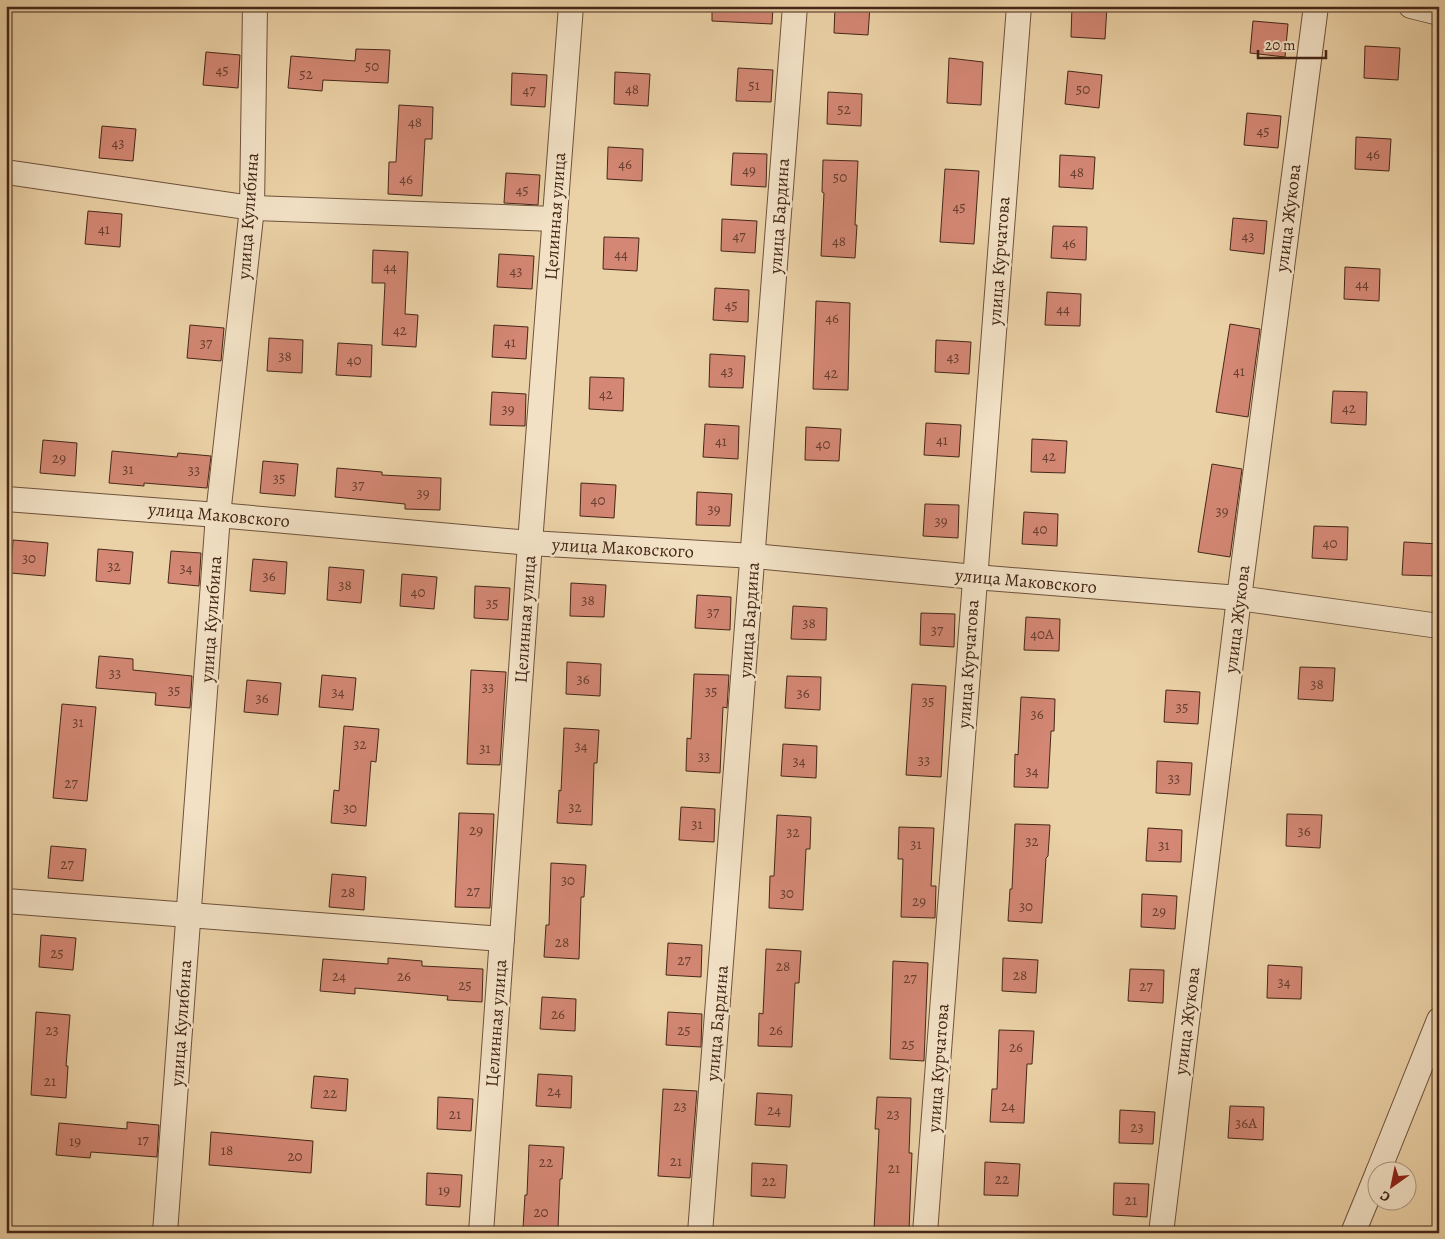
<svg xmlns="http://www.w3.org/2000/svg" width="1445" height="1239" font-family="Alegreya,serif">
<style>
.building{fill:#d38774;stroke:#452718}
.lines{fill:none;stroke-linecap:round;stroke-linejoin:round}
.street-casing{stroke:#6e523c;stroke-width:26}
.street{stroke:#f2e1c5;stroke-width:24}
.labels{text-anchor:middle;stroke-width:5;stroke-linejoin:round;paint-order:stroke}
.number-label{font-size:15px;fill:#683f2f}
.street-label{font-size:18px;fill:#452718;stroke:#f2e1c5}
</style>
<rect width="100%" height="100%" fill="#ebd1a6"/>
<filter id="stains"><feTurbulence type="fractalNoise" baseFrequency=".004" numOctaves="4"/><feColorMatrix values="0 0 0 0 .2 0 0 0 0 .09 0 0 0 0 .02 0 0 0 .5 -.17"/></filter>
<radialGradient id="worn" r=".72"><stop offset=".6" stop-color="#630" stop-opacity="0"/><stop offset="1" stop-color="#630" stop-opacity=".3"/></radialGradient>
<g class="building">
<path d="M712,6H773L772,24L712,21Z"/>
<path d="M835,6H870L868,35L834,33Z"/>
<path d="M1072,6H1107L1105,39L1071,37Z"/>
<path d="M1253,21L1288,24L1285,57L1250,53Z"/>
<path d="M1365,46L1400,48L1398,80L1364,78Z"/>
<path d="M356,49L390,50L388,83L323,80L322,91L288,88L291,56L355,61Z"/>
<path d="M206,52L240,55L238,88L203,85Z"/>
<path d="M949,58L983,62L981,105L947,103Z"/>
<path d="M738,68L773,70L771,102L736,101Z"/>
<path d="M1068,71L1102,75L1099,108L1065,104Z"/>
<path d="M615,72L650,74L648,106L614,104Z"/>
<path d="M512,73L547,75L545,107L511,105Z"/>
<path d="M828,92L862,94L861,126L827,124Z"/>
<path d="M399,105L433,107L432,139H425L422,196L388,194L389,162H396Z"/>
<path d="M1247,113L1281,116L1278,148L1244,145Z"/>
<path d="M102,126L136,129L133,161L99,158Z"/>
<path d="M1356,137L1391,139L1389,171L1355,169Z"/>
<path d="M608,147L643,149L642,181L607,179Z"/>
<path d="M733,153L767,154L766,187L731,185Z"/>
<path d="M1060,155L1095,157L1093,189L1059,187Z"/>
<path d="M823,160L858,161L855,225H857L855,258L821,256L824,193L822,192Z"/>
<path d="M945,169L979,171L974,244L940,242Z"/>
<path d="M506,173L540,175L538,205L504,203Z"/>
<path d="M88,211L122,214L120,247L85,244Z"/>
<path d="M1233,218L1267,221L1264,254L1230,250Z"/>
<path d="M722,219L757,221L755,253L721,251Z"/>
<path d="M1053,226L1087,227L1086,260L1051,258Z"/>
<path d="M604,237L639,238L637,271L603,269Z"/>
<path d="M373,250L408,252L405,314L418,315L416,347L382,345L385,283H372Z"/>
<path d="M499,254L534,256L532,289L497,287Z"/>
<path d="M1345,267L1380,269L1379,301L1344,299Z"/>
<path d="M715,288L749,290L748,322L713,320Z"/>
<path d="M1047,292L1081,294L1080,326L1045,325Z"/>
<path d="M816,301L850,303L848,390L813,389Z"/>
<path d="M1230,324L1260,329L1248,417L1216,412Z"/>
<path d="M190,325L224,328L221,361L187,358Z"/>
<path d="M494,325L528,327L526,359L492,357Z"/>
<path d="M269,338L303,340L302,373L267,371Z"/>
<path d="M936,340L971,342L969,374L935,372Z"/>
<path d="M338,343L372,345L371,377L336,375Z"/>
<path d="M710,354L745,356L743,388L709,387Z"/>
<path d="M590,377L624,378L623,411L589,409Z"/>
<path d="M1333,391L1367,392L1366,425L1331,423Z"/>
<path d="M492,392L526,394L525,426L490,425Z"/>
<path d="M926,423L961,425L959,457L924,455Z"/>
<path d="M705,424L739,426L738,459L703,457Z"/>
<path d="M806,427L841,429L839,461L805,460Z"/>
<path d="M1032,439L1067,441L1065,473L1031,472Z"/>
<path d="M43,440L77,443L75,476L40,473Z"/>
<path d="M112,451L177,457L178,453L211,456L207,488L144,483V486L109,483Z"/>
<path d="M263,461L298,464L295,496L260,493Z"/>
<path d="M1212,464L1242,469L1230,557L1198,552Z"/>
<path d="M337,468L382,472V475L441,478L440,510L405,509V504L335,497Z"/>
<path d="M581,483L616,485L614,518L580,516Z"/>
<path d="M697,492L732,494L730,526L696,525Z"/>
<path d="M925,504L959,505L958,538L923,536Z"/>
<path d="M1024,512L1058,514L1057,546L1022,544Z"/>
<path d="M1314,526L1348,527L1347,560L1312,558Z"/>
<path d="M13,540L48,543L45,576L11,573Z"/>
<path d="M1404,542L1438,544L1437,576L1402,575Z"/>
<path d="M98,549L133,552L130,584L96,581Z"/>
<path d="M171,551L201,553L199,586L168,583Z"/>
<path d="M253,559L287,562L285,594L250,591Z"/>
<path d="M329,567L364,570L361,603L327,600Z"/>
<path d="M402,574L437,577L434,609L400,606Z"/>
<path d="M571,583L606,585L604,617L570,616Z"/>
<path d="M475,586L510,588L508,620L474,618Z"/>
<path d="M697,595L731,597L730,630L695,628Z"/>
<path d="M793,606L827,608L826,640L791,639Z"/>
<path d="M921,613L955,614L954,647L920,645Z"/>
<path d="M1026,617L1060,619L1059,651L1024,650Z"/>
<path d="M99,656L133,659V670L192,676L190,708L155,705L156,693L96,688Z"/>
<path d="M567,662L601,664L600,696L566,694Z"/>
<path d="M1300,667L1335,668L1333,701L1298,699Z"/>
<path d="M471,670L506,672L500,765L467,764Z"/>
<path d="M694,674L729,675L727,708L723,707L720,773L686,771L687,738L691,739Z"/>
<path d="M322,675L356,678L353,710L319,707Z"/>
<path d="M787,676L821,677L820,710L785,708Z"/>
<path d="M247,680L281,683L278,715L244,712Z"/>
<path d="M912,684L946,686L941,777L906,775Z"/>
<path d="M1166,690L1200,692L1198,724L1164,722Z"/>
<path d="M1021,697L1055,699L1054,731H1051L1048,788L1014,787L1015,754L1018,755Z"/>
<path d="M62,704L96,707L87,801L53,798Z"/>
<path d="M344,726L379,729L376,762L371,761L366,826L331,823L334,790L339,791Z"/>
<path d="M564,728L599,730L597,763H594L592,825L557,823L559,790L561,791Z"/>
<path d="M783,744L817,746L816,778L781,776Z"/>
<path d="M1157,761L1192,763L1190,795L1156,793Z"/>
<path d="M681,807L715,809L714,842L679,840Z"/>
<path d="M459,813L494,814L490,908L455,907Z"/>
<path d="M1287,814L1322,815L1320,848L1286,846Z"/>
<path d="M777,815L811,817L810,849H806L803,910L769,908L770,876H774Z"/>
<path d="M1015,824L1050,825L1048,856L1046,858L1042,923L1008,921L1010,889H1012Z"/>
<path d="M899,827L934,828L931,886H936L935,918L901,917L903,859H898Z"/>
<path d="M1148,828L1182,830L1181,862L1146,861Z"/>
<path d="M51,846L86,849L83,881L48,878Z"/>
<path d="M551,863L586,865L584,897H581L579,959L544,957L546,925H549Z"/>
<path d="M332,874L366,877L364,910L329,907Z"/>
<path d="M1142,894L1177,896L1175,929L1141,927Z"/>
<path d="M41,935L76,938L73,970L39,967Z"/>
<path d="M668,943L702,945L701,977L666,975Z"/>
<path d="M766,949L801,951L799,983H795L792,1047L758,1046L759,1013L763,1014Z"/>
<path d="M388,958L422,961V966L483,969L482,1002L447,1000L448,996L355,988V994L320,991L323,959L388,964Z"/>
<path d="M1003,958L1038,960L1036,993L1002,991Z"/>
<path d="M893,961L928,963L924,1061L890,1059Z"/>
<path d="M1268,965L1302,967L1301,999L1267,998Z"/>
<path d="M1130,969L1164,970L1163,1003L1128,1001Z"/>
<path d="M542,997L576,999L575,1031L540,1029Z"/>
<path d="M36,1012L70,1015L66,1066H68L66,1098L31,1095Z"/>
<path d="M668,1012L702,1014L701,1047L666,1045Z"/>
<path d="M999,1030L1034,1031L1032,1064H1027L1024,1123L990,1122L992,1089H997Z"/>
<path d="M538,1074L572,1076L571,1108L536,1106Z"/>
<path d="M314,1076L348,1079L346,1111L311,1108Z"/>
<path d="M663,1089L697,1091L690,1178L658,1176Z"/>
<path d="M757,1093L792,1095L790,1127L755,1125Z"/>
<path d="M438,1097L473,1099L471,1131L437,1129Z"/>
<path d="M877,1097L911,1098L909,1153H912L909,1231L874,1230L879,1129H875Z"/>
<path d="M1230,1106L1264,1107L1263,1140L1228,1138Z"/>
<path d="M1120,1110L1155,1112L1153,1144L1119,1143Z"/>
<path d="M127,1122L159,1125L157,1157L91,1152L90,1158L56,1155L59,1123L127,1129Z"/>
<path d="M211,1132L313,1141L311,1173L209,1165Z"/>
<path d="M529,1145L564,1147L562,1179H560L558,1229L523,1228L525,1195H527Z"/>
<path d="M985,1162L1020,1164L1018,1196L984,1195Z"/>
<path d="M752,1163L787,1165L785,1198L751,1196Z"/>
<path d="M427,1173L462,1175L460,1207L426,1205Z"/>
<path d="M1114,1183L1149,1184L1147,1217L1113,1215Z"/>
</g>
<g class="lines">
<g class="street-casing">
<g id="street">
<path d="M1411,6L1439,13"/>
<path d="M6,172L252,208L555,219"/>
<path d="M6,499L218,515L530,543L754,556L975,577L1239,598L1439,626"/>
<path d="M6,901L502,939"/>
<path d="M1378,1172L1439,1020"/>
<path d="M165,1233L218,515L252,208L255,6"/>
<path d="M481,1233L530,543L571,6"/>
<path d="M700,1233L795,6"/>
<path d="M925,1233L1019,6"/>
<path d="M1161,1233L1239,598L1316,6"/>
<path d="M1353,1233L1378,1172"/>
</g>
</g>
<use href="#street" class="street"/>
</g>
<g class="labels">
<g class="number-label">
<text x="372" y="71">50</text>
<text x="222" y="75">45</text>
<text x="306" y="79">52</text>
<text x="754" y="90">51</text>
<text x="632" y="94">48</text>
<text x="1083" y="94">50</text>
<text x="529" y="95">47</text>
<text x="844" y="114">52</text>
<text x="415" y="127">48</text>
<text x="1263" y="136">45</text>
<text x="118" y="148">43</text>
<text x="1373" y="159">46</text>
<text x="625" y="169">46</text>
<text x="749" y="175">49</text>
<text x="1077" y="177">48</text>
<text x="840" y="182">50</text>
<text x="406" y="184">46</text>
<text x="522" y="195">45</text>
<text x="959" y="212">45</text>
<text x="104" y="234">41</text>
<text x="739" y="241">47</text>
<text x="1248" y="241">43</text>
<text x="839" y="246">48</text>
<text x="1069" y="248">46</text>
<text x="621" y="259">44</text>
<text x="390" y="272">44</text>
<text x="516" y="276">43</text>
<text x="1362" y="289">44</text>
<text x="731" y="310">45</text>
<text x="1063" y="314">44</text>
<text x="832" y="323">46</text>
<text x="400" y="335">42</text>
<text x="510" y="347">41</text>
<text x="206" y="348">37</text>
<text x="285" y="361">38</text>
<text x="953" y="362">43</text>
<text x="354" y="365">40</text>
<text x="727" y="376">43</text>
<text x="1239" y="376">41</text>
<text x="831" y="378">42</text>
<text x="606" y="399">42</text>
<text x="1349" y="413">42</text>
<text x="508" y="414">39</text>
<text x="942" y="445">41</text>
<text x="721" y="446">41</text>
<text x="823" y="449">40</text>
<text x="1049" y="461">42</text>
<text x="59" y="463">29</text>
<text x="128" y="474">31</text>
<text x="194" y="475">33</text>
<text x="279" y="483">35</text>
<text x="358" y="490">37</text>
<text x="423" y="498">39</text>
<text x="598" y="505">40</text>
<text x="714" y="514">39</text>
<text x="1222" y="516">39</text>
<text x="941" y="526">39</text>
<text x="1040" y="534">40</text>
<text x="1330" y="548">40</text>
<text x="29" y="563">30</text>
<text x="114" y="571">32</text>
<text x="186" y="573">34</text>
<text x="269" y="581">36</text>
<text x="345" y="590">38</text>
<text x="418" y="597">40</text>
<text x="588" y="605">38</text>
<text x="492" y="608">35</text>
<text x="713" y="617">37</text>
<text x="809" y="628">38</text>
<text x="937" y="635">37</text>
<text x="1042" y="639">40А</text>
<text x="115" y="678">33</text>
<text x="583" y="684">36</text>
<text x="1317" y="689">38</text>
<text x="488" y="692">33</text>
<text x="174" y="695">35</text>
<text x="711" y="696">35</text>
<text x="338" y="697">34</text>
<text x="803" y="698">36</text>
<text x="262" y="703">36</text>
<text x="928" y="706">35</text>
<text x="1182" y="712">35</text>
<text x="1037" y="719">36</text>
<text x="78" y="727">31</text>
<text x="360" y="749">32</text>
<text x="581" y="751">34</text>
<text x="485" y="753">31</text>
<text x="704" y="761">33</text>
<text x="924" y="765">33</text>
<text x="799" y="766">34</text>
<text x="1032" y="776">34</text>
<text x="1174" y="783">33</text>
<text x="71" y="788">27</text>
<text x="575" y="812">32</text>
<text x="350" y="813">30</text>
<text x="697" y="829">31</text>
<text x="476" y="835">29</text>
<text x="1304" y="836">36</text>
<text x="793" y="837">32</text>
<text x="1032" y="846">32</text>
<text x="916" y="849">31</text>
<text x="1164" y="850">31</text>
<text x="67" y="869">27</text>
<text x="568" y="885">30</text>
<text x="473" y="896">27</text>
<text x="348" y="897">28</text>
<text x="787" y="898">30</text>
<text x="919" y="906">29</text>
<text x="1026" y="911">30</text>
<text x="1159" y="916">29</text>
<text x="562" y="947">28</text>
<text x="57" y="958">25</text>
<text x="684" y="965">27</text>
<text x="783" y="971">28</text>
<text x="1020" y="980">28</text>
<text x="339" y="981">24</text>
<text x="404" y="981">26</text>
<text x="910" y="983">27</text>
<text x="1284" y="987">34</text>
<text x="465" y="990">25</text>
<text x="1146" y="991">27</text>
<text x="558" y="1019">26</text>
<text x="52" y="1035">23</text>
<text x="684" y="1035">25</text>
<text x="776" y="1035">26</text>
<text x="908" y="1049">25</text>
<text x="1016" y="1052">26</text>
<text x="50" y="1086">21</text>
<text x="554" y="1096">24</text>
<text x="330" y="1098">22</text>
<text x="680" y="1111">23</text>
<text x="1008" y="1111">24</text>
<text x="774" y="1115">24</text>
<text x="455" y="1119">21</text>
<text x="893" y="1119">23</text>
<text x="1246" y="1128">36А</text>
<text x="1137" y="1132">23</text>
<text x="143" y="1145">17</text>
<text x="75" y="1146">19</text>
<text x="227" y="1155">18</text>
<text x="295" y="1161">20</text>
<text x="676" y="1166">21</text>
<text x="546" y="1167">22</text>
<text x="894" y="1173">21</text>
<text x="1002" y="1184">22</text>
<text x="769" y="1186">22</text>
<text x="444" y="1195">19</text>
<text x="1131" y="1205">21</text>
<text x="541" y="1217">20</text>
</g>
<g class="street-label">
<text transform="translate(248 216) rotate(-86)" y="6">улица Кулибина</text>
<text transform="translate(555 216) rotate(-86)" y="6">Целинная улица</text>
<text transform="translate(779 216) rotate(-86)" y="6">улица Бардина</text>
<text transform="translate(1288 218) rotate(-83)" y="6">улица Жукова</text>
<text transform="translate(999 261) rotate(-86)" y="6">улица Курчатова</text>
<text transform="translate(219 515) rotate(5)" y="6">улица Маковского</text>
<text transform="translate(623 548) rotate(3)" y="6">улица Маковского</text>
<text transform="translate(1026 581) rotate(5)" y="6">улица Маковского</text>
<text transform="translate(211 619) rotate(-86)" y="6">улица Кулибина</text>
<text transform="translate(525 619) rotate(-86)" y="6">Целинная улица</text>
<text transform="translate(1237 619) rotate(-83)" y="6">улица Жукова</text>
<text transform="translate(749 620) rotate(-86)" y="6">улица Бардина</text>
<text transform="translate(968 664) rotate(-86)" y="6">улица Курчатова</text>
<text transform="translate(1187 1021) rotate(-83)" y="6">улица Жукова</text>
<text transform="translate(181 1023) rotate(-86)" y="6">улица Кулибина</text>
<text transform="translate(496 1023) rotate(-86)" y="6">Целинная улица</text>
<text transform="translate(717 1023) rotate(-85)" y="6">улица Бардина</text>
<text transform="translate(938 1068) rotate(-86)" y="6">улица Курчатова</text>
</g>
</g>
<rect width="1445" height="1239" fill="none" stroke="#ebd1a6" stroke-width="25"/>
<rect x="8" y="8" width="1430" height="1224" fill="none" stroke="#452718" stroke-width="2.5"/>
<rect x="12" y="12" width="1420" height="1214" fill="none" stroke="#452718"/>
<g transform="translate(1392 1186) rotate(213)"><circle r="24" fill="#f2e1c5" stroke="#ad9780"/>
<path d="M0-4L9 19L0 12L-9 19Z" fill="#8f2418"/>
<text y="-8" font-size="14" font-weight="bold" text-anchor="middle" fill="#452718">С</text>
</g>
<path d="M1258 50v8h68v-8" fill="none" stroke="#452718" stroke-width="2.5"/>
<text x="1265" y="50" font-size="15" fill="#452718" stroke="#f2e1c5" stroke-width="4" paint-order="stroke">20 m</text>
<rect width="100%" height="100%" filter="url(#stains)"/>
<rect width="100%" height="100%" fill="url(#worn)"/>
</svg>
